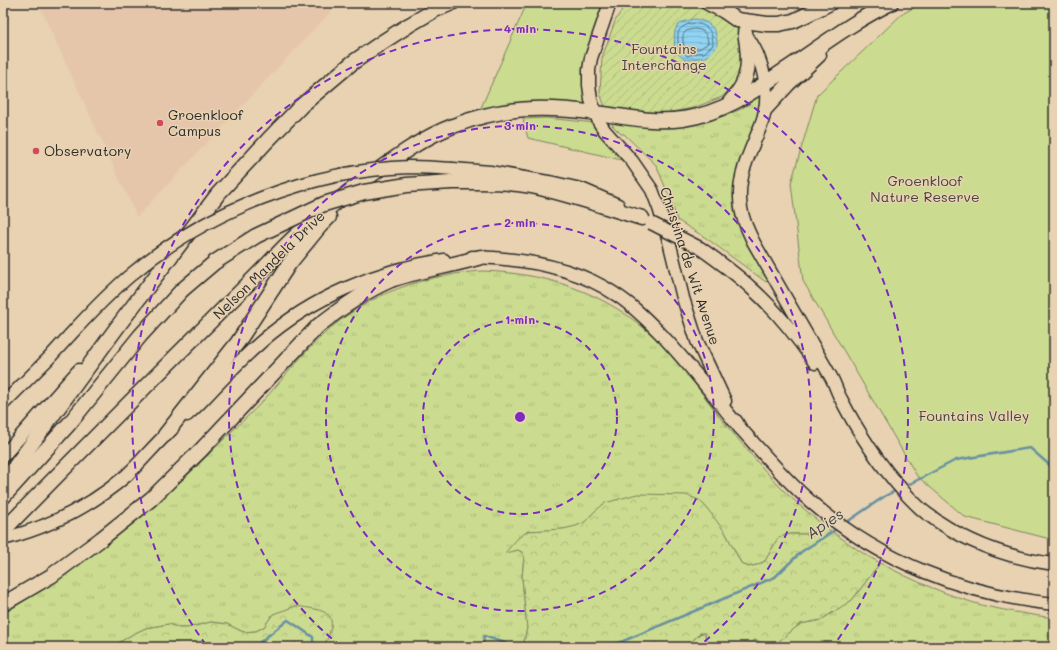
<svg xmlns="http://www.w3.org/2000/svg" width="1057" height="650" font-family="Mali,sans-serif">
<style>
.built{fill:#e6c6aa}
.grass{fill:url(#grass-tufts);stroke:#7b835d}
.forest{fill:url(#forest-crowns);stroke:#7b835d}
.park{fill:#cbdb8f;stroke:#7b835d}
.garden{fill:url(#garden-furrows);stroke:#7b835d}
.water{fill:url(#water-rules);stroke:#6890a2}
.lines{fill:none;stroke-linecap:round;stroke-linejoin:round}
.shore{stroke:#536e7b;stroke-width:1}
.stream{stroke:#6890a2;stroke-width:2.5}
.major-casing{stroke:#2b2b2b;stroke-width:15}
.highway-casing{stroke:#2b2b2b;stroke-width:17}
.major{stroke:#e8d2b1;stroke-width:12}
.highway{stroke:#e8d2b1;stroke-width:14}
.major-bridge-casing{stroke:#2b2b2b;stroke-width:15;stroke-linecap:butt}
.highway-bridge-casing{stroke:#2b2b2b;stroke-width:17;stroke-linecap:butt}
.major-bridge{stroke:#e8d2b1;stroke-width:12}
.highway-bridge{stroke:#e8d2b1;stroke-width:14}
.ring{fill:none;stroke:#7b2cbf;stroke-width:2;stroke-dasharray:7 5}
.poi-dot{fill:#d1495b;stroke:#e8d2b1;stroke-width:1.5}
.labels{text-anchor:middle;stroke-width:3;stroke-linejoin:round;paint-order:stroke}
.park-label{font-size:14px;fill:#43453a;stroke:#e8d2b1}
.poi-label{font-size:14px;fill:#2b2b2b;stroke:#e8d2b1;text-anchor:start}
.street-label{font-size:14px;fill:#2b2b2b;stroke:#e8d2b1}
.water-label{font-size:15px;font-style:italic;fill:#3a4449;stroke:#e8d2b1}
.centre{fill:#7b2cbf;stroke:#e8d2b1;stroke-width:2}
.ring-label{font-size:12px;text-anchor:middle;font-weight:bold;fill:#7b2cbf;stroke:#e8d2b1;stroke-width:3;stroke-linejoin:round;paint-order:stroke}
</style>
<defs>
<pattern id="grass-tufts" width="24" height="20" patternUnits="userSpaceOnUse"><rect width="24" height="20" fill="#cbdb8f"/><path d="M3 7l-1-3M5 7V3M7 7l1-3M15 17l-1-3M17 17v-4M19 17l1-3" fill="none" stroke="#aebc7c"/></pattern>
<pattern id="forest-crowns" width="20" height="18" patternUnits="userSpaceOnUse"><rect width="20" height="18" fill="#cbdb8f"/><path d="M2 6a3 3 0 1 1 6 0M12 15a3 3 0 1 1 6 0" fill="none" stroke="#aebc7c"/></pattern>
<pattern id="garden-furrows" width="10" height="10" patternUnits="userSpaceOnUse"><rect width="10" height="10" fill="#cbdb8f"/><path d="M-1 1l2-2M0 10L10 0M9 11l2-2" fill="none" stroke="#aebc7c"/></pattern>
<pattern id="water-rules" width="6" height="5" patternUnits="userSpaceOnUse"><rect width="6" height="5" fill="#90d3f2"/><path d="M0 2.5h6" fill="none" stroke="#7cb5d0"/></pattern>
</defs>
<rect width="100%" height="100%" fill="#e8d2b1"/>
<filter id="ink" filterUnits="userSpaceOnUse"><feTurbulence type="fractalNoise" baseFrequency=".025" numOctaves="2"/><feDisplacementMap in="SourceGraphic" scale="8" xChannelSelector="R" yChannelSelector="G"/><feConvolveMatrix kernelMatrix="1 2 1 2 8 2 1 2 1" color-interpolation-filters="sRGB"/></filter>
<g filter="url(#ink)">
<path class="built" d="M38,3H339L137,217Z"/>
<g class="grass">
<path d="M765,93L734,198L770,278L766,282L706,238L677,220L672,203L656,165L624,134H621L612,125L613,122C640,127 669,129 695,124C709,122 726,115 739,110C748,105 756,98 765,93Z"/>
<path d="M482,271C554,273 618,297 667,350C689,374 707,401 727,426C744,446 761,467 779,486C793,500 809,513 824,526L817,534H790L778,538L765,561L757,565L748,567L741,563L725,532L594,512C591,515 589,519 585,522C574,531 543,530 528,531L506,553L518,550L522,552L524,556L522,578L527,628L523,647H321L327,641L273,614L264,627L256,631L243,632L227,624L211,622L187,628H179L169,624L146,628L133,634L112,647H3V614C70,573 133,526 191,472C205,458 218,445 232,431C242,422 252,412 262,402C283,379 302,354 325,333C369,293 424,275 482,271Z"/>
<path d="M880,563C914,581 948,596 985,606C1008,611 1031,615 1054,618V647H742L755,640L766,644L778,642L800,624L821,620L852,600Z"/>
<path d="M701,633H705L706,641L710,647H677L691,642Z"/>
</g>
<g class="forest">
<path d="M637,494L686,495L699,500L706,507L725,532L741,563L748,567L757,565L765,561L778,538L790,534H817L824,526L861,552L880,563L852,600L821,620L800,624L778,642L766,644L755,640L742,647H726L724,646L710,647L706,641L705,633H700L691,642L677,647H523L527,628L522,578L524,556L522,552L518,550L505,553L518,538L528,531L563,529L576,526L585,522L594,512L605,503Z"/>
<path d="M296,606C311,609 338,608 330,631C328,639 327,641 321,647H112L133,634L146,628L169,624L179,628H187L211,622L227,624L243,632L256,631L264,627L273,614Z"/>
</g>
<g class="park">
<path d="M527,3H607L600,22L590,105L558,102H522L480,110Z"/>
<path d="M923,3H1054V540L965,517L917,476L803,281L791,183L817,95L902,14Z"/>
<path d="M546,118L596,123L626,161L528,138L523,119Z"/>
</g>
<path class="garden" d="M626,3H689L719,12L743,34L746,65L737,82L722,97L693,108L666,113H641L619,111L605,107L600,93L602,58L615,21Z"/>
<path class="water" d="M694,19C711,21 717,29 717,46C714,50 710,52 708,56C704,58 701,57 698,58C693,59 690,60 685,60L682,57L674,51C676,32 669,24 694,19Z"/>
<g class="lines">
<g class="shore">
<path d="M689,24C705,22 713,29 713,45L704,53H698L687,56L679,49C678,37 674,29 689,24Z"/>
<path d="M694,29C703,29 707,33 708,43L701,48L689,51L684,46C683,41 681,35 686,31Z"/>
</g>
<g class="stream">
<path d="M904,487L956,460L1030,448L1054,469"/>
<path d="M844,524L885,496L897,490"/>
<path d="M254,647L288,620L313,637V647"/>
<path d="M483,647L484,636L505,643L508,647"/>
<path d="M609,647L775,577L801,552L838,528"/>
</g>
<g class="major-casing">
<g id="major">
<path d="M610,3L591,58L589,70V85L591,100L599,122L605,131L632,161L652,190L659,208L669,241L683,298L697,341L725,401"/>
<path d="M746,35C751,42 756,50 759,59C767,80 769,104 761,125C752,148 739,172 740,197C740,214 747,229 754,243L831,377C835,384 837,392 841,399C858,432 879,464 904,492C911,499 918,507 926,513C963,541 1008,558 1054,564"/>
<path d="M453,169L490,172L554,183L581,189L618,205"/>
<path d="M700,248C717,260 734,272 749,286C774,308 796,335 815,363"/>
<path d="M472,257C522,258 574,266 615,294C631,304 644,317 657,330C687,361 713,395 740,428"/>
<path d="M3,404L49,358L70,335"/>
<path d="M187,415C198,406 207,395 217,385C231,370 245,356 261,342C312,297 378,270 444,260"/>
<path d="M736,421L740,428C763,453 785,480 811,502C879,561 965,595 1054,604"/>
<path d="M3,456L79,370"/>
<path d="M3,539C50,527 90,507 127,475C143,460 156,443 172,429"/>
</g>
</g>
<g class="highway-casing">
<g id="highway">
<path d="M708,3L724,11L737,20L767,24H779L793,21L804,16L830,3"/>
<path d="M730,102C751,81 750,60 745,32"/>
<path d="M766,108L788,84L819,55"/>
<path d="M451,182C478,182 505,181 531,186C569,194 605,207 642,218"/>
<path d="M165,435L238,342L289,264L320,226L329,217"/>
<path d="M3,483L121,322L218,194L268,140L301,106L352,63L381,43L409,25L435,10L452,3"/>
<path d="M3,497L69,424L140,336L182,290"/>
<path d="M3,531C66,466 130,402 194,338C217,315 240,292 263,269C277,255 290,239 306,227C328,208 351,190 374,173C399,155 424,137 453,126C504,106 543,106 597,113C626,117 654,123 683,119C723,113 753,92 785,70C820,47 853,21 891,3"/>
<path d="M3,604L51,576L101,539L151,499L201,450L318,326C341,308 365,291 391,280C420,270 451,266 481,257"/>
</g>
</g>
<use href="#major" class="major"/>
<use href="#highway" class="highway"/>
<g class="major-bridge-casing">
<g id="major-bridge">
<path d="M651,223L700,248"/>
<path d="M70,335C90,313 110,292 133,273C208,210 312,170 410,167C424,167 439,168 453,169"/>
</g>
</g>
<g class="highway-bridge-casing">
<path id="highway-bridge" d="M182,290L215,262L256,236L324,204L364,192L407,185L451,182"/>
</g>
<use href="#major-bridge" class="major-bridge"/>
<use href="#highway-bridge" class="highway-bridge"/>
</g>
</g>
<g class="ring">
<circle cx="520" cy="417" r="97"/>
<circle cx="520" cy="417" r="194"/>
<path d="M341 646A291 291 0 1 1 699 646"/>
<path d="M206 645A388 388 0 1 1 834 645"/>
</g>
<g class="poi-dot">
<circle cx="160" cy="123" r="4"/>
<circle cx="36" cy="151" r="4"/>
</g>
<g class="labels">
<g class="park-label">
<text x="664" y="54">Fountains<tspan x="664" dy="16">Interchange</tspan></text>
<text x="925" y="186">Groenkloof<tspan x="925" dy="16">Nature Reserve</tspan></text>
<text x="974" y="421">Fountains Valley</text>
</g>
<g class="poi-label">
<text x="168" y="120">Groenkloof<tspan x="168" dy="16">Campus</tspan></text>
<text x="44" y="156">Observatory</text>
</g>
<g class="street-label">
<text transform="translate(269 265) rotate(-44)" y="5">Nelson Mandela Drive</text>
<text transform="translate(690 266) rotate(72)" y="5">Christina de Wit Avenue</text>
</g>
<g class="water-label">
<text transform="translate(825 524) rotate(-34)" y="5">Apies</text>
</g>
</g>
<circle cx="520" cy="417" r="6" class="centre"/>
<g class="ring-label">
<text x="520" y="33">4 min</text>
<text x="520" y="130">3 min</text>
<text x="520" y="227">2 min</text>
<text x="520" y="324">1 min</text>
</g>
<rect width="1057" height="650" fill="none" stroke="#e8d2b1" stroke-width="16"/>
<rect x="8" y="8" width="1041" height="634" fill="none" stroke="#2b2b2b" stroke-width="1.5" filter="url(#ink)"/>
</svg>
